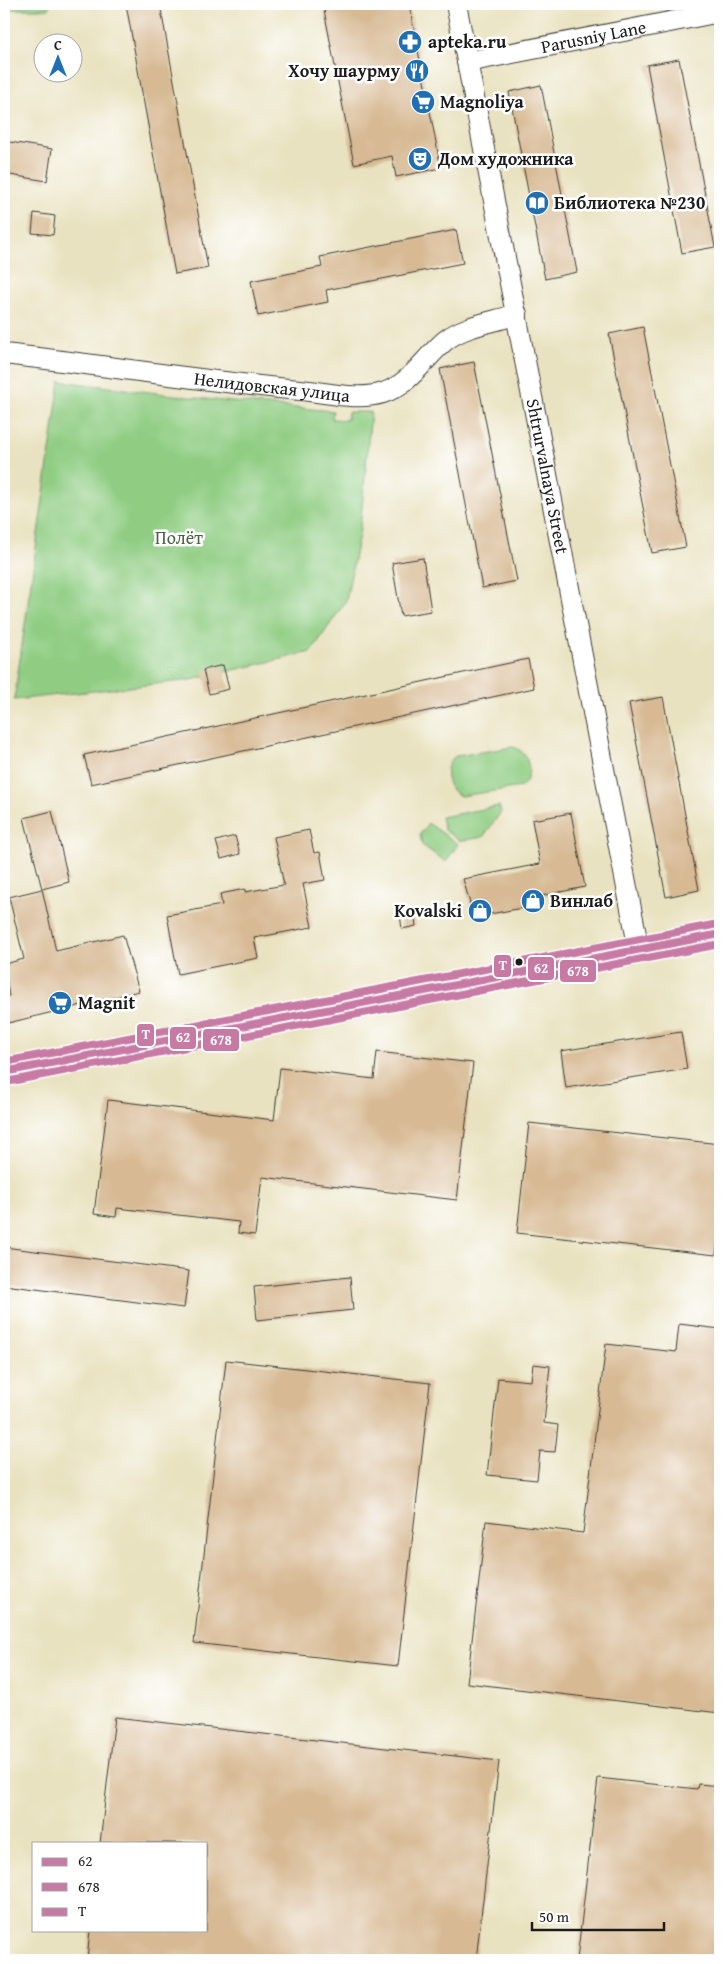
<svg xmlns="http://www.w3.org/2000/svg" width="724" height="1964" font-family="'Gentium Book Plus',serif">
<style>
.green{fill:#90cd83;stroke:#567450}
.building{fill:#d7b993}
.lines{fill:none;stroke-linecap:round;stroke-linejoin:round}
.minor-casing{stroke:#3b3a35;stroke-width:22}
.major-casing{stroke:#3b3a35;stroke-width:27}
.minor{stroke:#fff;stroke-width:20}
.major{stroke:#fabc8b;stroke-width:25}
.bus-1-casing{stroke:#fff;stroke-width:11}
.bus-2-casing{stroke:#fff;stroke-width:11}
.bus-3-casing{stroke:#fff;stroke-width:11}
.bus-1{stroke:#c67aa4;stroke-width:8}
.bus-2{stroke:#c67aa4;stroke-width:8}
.bus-3{stroke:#c67aa4;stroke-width:8}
.bus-dot{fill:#1c1c1c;stroke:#fff;stroke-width:2}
.labels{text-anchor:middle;stroke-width:5;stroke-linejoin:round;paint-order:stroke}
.street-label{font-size:18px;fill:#1c1c1c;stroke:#fff}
.poi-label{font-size:18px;font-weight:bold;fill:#1c1c1c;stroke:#fff;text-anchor:start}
.park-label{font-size:18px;fill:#4a6345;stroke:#fff}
.line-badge{stroke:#fff;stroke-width:2}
.badge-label{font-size:14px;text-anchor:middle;font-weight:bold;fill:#fff}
</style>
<rect width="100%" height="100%" fill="#fff"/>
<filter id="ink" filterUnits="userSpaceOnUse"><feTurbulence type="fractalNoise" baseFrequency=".02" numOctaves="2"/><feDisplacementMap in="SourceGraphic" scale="10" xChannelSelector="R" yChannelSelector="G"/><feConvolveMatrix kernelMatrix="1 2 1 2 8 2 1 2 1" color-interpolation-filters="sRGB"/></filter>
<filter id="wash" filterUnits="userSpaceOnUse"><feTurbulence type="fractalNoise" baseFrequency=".0096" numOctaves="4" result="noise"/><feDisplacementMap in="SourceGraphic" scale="20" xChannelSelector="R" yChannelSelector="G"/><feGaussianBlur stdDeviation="1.12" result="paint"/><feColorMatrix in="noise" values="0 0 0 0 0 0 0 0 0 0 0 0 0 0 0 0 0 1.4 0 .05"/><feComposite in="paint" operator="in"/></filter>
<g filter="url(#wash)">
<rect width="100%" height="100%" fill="#e9e2c0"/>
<g class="green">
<rect x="6" y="4" width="43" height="5"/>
<path d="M60,381L222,401L333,411L332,419L347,420L348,412H371L360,529L346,601L311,652L191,680L14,700Z"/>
<path d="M513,747C530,751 534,777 521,787L461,796C445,791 441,764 456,756Z"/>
<path d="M499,806L501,812L483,837L460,841L444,830L441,817Z"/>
<path d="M428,823L458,844L446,862L422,845L420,834Z"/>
</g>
<g id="blocks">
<g class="building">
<path d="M126,4H160L208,268L175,274Z"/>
<path d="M357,4H409L441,168L396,177L392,156L354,164L324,10Z"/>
<path d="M679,59L715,247L682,253L647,65Z"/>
<path d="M541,85L577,272L545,279L509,92Z"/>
<path d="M4,141L52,149L47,181L4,174Z"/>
<path d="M34,213L55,216L53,235L32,233Z"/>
<path d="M456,230L463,263L326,290L328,302L258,316L251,281L322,267L320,257Z"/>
<path d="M643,327L686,547L652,553L609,334Z"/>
<path d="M474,362L517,581L482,588L440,369Z"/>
<path d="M423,558L431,611L401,616L392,563Z"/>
<path d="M528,659L534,688L91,784L84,755Z"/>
<path d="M223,665L229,689L209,694L203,670Z"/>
<path d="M663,697L699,890L666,897L629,703Z"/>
<path d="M52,811L69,882L42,889L24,818Z"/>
<path d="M571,813L585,887L536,897L538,905L474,917L463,879L540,864L532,820Z"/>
<path d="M309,830L314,853L320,852L325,880L303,884L312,927L254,938L258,958L178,974L167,915L222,905L220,894L245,889V892L284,885L274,837Z"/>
<path d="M235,836L240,854L221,859L216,841Z"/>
<path d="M42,889L56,951L123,935L139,991L4,1024V997L9,996L4,964L24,959L9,897Z"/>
<path d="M414,913L416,926L402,929L400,915Z"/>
<path d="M681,1032L687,1069L566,1088L561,1051Z"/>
<path d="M377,1052L473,1063L457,1200L262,1177L255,1235L238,1233L239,1222L117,1208L116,1217L94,1214L108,1100L274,1120L280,1068L374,1079Z"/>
<path d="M529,1123L720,1144V1222L716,1255L517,1233Z"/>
<path d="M4,1247L189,1271L184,1308L4,1285Z"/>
<path d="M350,1277L353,1310L257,1320L254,1287Z"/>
<path d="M679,1324L720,1329V1713L467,1683L486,1521L583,1533L606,1344L676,1352Z"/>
<path d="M226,1360L430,1383L398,1666L194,1643Z"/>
<path d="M533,1364L550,1366L544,1423L558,1425L555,1452L540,1451L537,1480L487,1475L498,1378L531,1381Z"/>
<path d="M115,1717L499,1761L476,1960H87L90,1930H206V1843H100Z"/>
<path d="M598,1778L697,1789L698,1784L720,1786V1960H577Z"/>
</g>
</g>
</g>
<g filter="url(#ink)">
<use href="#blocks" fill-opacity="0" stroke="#3b3a35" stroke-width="1"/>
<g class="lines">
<g class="minor-casing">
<g id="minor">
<path id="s1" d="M456,4L639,950"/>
<path id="s2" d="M467,62L720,12"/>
<path id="s3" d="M4,354C103,365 201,381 300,390C326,392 357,401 383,393C411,384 425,357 446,340C465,325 495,322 517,314"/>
</g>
</g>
<g class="major-casing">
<path id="major" d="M4,1072L720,934"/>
</g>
<use href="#minor" class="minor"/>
<use href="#major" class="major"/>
<g class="bus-1-casing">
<path id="bus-1" d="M4,1072L720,934"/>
</g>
<g class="bus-2-casing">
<path id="bus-2" d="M6,1082L720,944"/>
</g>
<g class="bus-3-casing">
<path id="bus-3" d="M4,1062L718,924"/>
</g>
<use href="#bus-1" class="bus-1"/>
<use href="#bus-2" class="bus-2"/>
<use href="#bus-3" class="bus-3"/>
</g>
</g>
<defs>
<g id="pharmacy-disc" transform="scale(1.25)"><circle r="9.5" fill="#1f6fb2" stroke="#fff"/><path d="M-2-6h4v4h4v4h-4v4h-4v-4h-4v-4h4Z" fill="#fff"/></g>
<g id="restaurant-disc" transform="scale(1.25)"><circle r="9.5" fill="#1f6fb2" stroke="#fff"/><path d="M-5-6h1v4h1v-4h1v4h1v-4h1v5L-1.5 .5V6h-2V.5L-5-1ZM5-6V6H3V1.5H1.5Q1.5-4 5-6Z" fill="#fff"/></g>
<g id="supermarket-disc" transform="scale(1.25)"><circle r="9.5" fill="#1f6fb2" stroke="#fff"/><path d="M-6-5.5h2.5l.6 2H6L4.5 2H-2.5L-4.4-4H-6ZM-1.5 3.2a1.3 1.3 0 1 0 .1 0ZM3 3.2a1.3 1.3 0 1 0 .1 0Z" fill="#fff"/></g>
<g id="theatre-disc" transform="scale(1.25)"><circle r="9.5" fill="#1f6fb2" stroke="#fff"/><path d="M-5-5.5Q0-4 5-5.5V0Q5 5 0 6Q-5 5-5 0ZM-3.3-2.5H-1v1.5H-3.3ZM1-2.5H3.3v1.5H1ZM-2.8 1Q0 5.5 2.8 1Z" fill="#fff"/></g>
<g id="library-disc" transform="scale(1.25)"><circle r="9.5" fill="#1f6fb2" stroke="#fff"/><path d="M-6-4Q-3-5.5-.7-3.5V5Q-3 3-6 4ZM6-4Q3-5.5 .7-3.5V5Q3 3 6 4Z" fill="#fff"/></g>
<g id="shop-disc" transform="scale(1.25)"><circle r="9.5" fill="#1f6fb2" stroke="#fff"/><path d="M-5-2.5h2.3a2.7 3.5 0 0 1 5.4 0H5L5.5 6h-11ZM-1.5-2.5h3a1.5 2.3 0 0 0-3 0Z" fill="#fff"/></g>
</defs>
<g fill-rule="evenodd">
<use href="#pharmacy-disc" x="410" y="42"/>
<use href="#restaurant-disc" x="417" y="71"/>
<use href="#supermarket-disc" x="423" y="102"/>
<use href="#theatre-disc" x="420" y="159"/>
<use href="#library-disc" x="537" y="203"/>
<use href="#shop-disc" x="533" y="901"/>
<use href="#shop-disc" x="480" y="911"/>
<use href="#supermarket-disc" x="60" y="1003"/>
</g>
<circle class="bus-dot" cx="519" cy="962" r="4.5"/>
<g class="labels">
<g class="street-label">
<text dy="6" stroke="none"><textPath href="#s2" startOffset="129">Parusniy Lane</textPath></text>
<text dy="6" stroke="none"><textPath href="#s3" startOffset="270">Нелидовская улица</textPath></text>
<text dy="6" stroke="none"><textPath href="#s1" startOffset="481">Shtrurvalnaya Street</textPath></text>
</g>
<g class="poi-label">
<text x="428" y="48">apteka.ru</text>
<text x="400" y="77" text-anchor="end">Хочу шаурму</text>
<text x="440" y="108">Magnoliya</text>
<text x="438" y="165">Дом художника</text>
<text x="554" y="209">Библиотека №230</text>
<text x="550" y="907">Винлаб</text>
<text x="462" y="917" text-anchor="end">Kovalski</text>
<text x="78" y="1009">Magnit</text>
</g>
<g class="park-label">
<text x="179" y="544">Полёт</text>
</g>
</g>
<g class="line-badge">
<rect x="493" y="954" width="19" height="24" rx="5" fill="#c67aa4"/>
<rect x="527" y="956" width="28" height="25" rx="5" fill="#c67aa4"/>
<rect x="559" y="959" width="38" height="24" rx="5" fill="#c67aa4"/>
<rect x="136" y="1023" width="19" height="24" rx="5" fill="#c67aa4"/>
<rect x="169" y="1026" width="28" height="24" rx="5" fill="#c67aa4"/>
<rect x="202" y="1028" width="38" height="24" rx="5" fill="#c67aa4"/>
</g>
<g class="badge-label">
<text x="503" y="970">Т</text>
<text x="541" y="973">62</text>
<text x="578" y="976">678</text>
<text x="146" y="1039">Т</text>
<text x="183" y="1042">62</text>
<text x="221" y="1045">678</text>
</g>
<rect width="724" height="1964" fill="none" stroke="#fff" stroke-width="20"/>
<rect x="32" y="1842" width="175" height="90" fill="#ffffff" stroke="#a4a4a4"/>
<rect x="42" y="1858" width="25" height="8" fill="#c67aa4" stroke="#a4a4a4"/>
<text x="78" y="1866" font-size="15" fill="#1c1c1c">62</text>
<rect x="42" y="1883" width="25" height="8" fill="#c67aa4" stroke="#a4a4a4"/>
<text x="78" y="1892" font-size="15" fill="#1c1c1c">678</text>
<rect x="42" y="1908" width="25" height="8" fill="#c67aa4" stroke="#a4a4a4"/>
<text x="78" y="1916" font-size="15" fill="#1c1c1c">Т</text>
<g transform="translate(58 58)"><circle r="24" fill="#ffffff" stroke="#a4a4a4"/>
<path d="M0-4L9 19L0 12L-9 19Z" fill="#1f6fb2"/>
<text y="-8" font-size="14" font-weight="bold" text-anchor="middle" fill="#1c1c1c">С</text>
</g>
<path d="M532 1922v8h132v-8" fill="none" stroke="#1c1c1c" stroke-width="2.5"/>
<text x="539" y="1922" font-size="15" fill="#1c1c1c" stroke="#ffffff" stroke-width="4" paint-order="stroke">50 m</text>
</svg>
